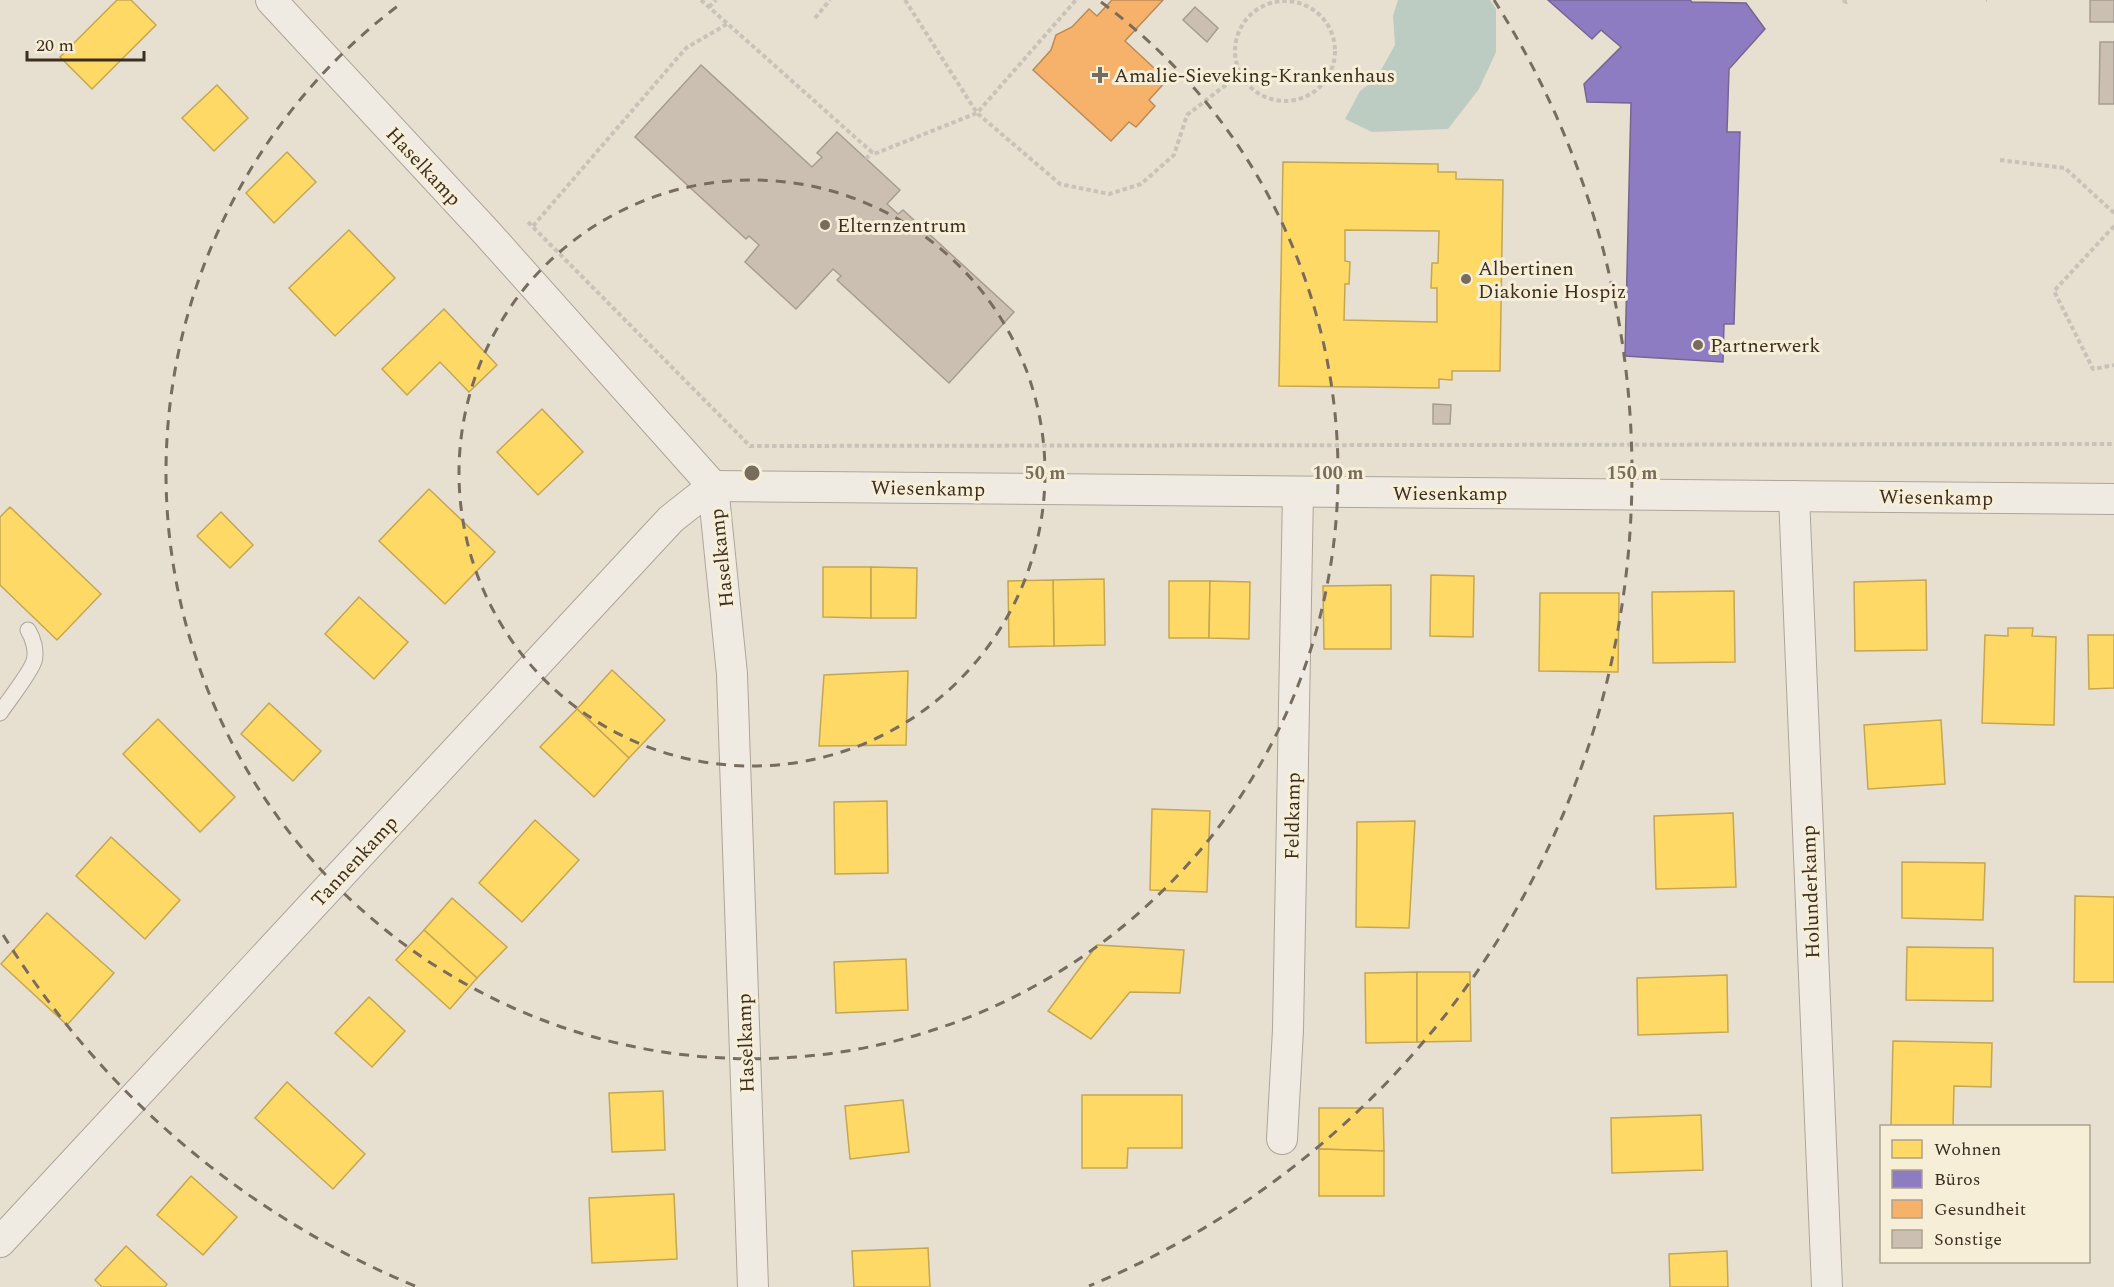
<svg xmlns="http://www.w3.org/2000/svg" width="2114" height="1287" font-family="Spectral,serif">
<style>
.water{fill:#bcccc2}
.homes{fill:#ffd966;stroke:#c5a651;stroke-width:1.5;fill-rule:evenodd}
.offices{fill:#8e7cc3;stroke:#766592;stroke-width:1.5}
.health{fill:#f6b26b;stroke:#be8a54;stroke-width:1.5}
.building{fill:#cbbfb2;stroke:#a89c90;stroke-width:1.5}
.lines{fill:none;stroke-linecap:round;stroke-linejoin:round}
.lane-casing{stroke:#ada599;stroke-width:17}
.street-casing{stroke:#ada599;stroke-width:32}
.path{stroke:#c8c2b9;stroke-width:4;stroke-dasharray:4.5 3;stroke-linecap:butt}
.lane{stroke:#efebe3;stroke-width:15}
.street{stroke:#efebe3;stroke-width:30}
.ring{fill:none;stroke:#786c5e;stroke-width:3;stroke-dasharray:10 8}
.poi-dot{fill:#786c5e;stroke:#f7eed8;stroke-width:2}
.labels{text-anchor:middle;stroke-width:6;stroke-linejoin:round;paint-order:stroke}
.poi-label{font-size:20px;fill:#3d2e20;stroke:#f7eed8;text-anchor:start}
.street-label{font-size:20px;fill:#3d2e20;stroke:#f7eed8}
.centre{fill:#786c5e;stroke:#f7eed8;stroke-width:3}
.ring-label{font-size:18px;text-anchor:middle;font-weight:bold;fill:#786c5e;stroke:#f7eed8;stroke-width:6;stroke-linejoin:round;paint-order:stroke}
</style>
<rect width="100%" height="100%" fill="#e7e0d1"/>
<path class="water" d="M1398,0H1490L1496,9V52L1479,89L1448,129L1372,132L1345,119L1360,91L1376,79L1395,45L1393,16Z"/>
<g class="homes">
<path d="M117,0H131L156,25L92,89L60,57Z"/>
<path d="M217,85L248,118L214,151L182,118Z"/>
<path d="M287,152L316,182L274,223L246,193Z"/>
<path d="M1283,162L1438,164V172H1456V179L1503,180L1500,371H1452V380L1439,379V388L1279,386ZM1345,230L1439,231L1438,263H1432L1431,288H1437V322L1344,320L1345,284H1349L1350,262L1345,261Z"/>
<path d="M349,230L395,278L335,336L289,288Z"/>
<path d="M444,309L497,365L469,392L440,362L407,395L382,369Z"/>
<path d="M542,409L583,452L538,495L497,452Z"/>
<path d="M429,489L495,552L445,604L379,541Z"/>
<path d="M10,507L101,594L57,640L0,585V517Z"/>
<path d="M221,512L253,545L230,568L197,536Z"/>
<path d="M823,567H871V618L823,617Z"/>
<path d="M871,567L917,568L916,618H871Z"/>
<path d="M1431,575L1474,576L1473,637L1430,636Z"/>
<path d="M1104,579L1105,645L1054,646L1053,580Z"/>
<path d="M1053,580L1054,646L1009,647L1008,581Z"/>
<path d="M1926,580L1927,650L1855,651L1854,582Z"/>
<path d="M1169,581H1210L1209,638H1169Z"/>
<path d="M1210,581L1250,582L1249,639L1209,638Z"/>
<path d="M1391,585V649H1324L1323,586Z"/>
<path d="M1734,591L1735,662L1653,663L1652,592Z"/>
<path d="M1540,593H1619L1618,672L1539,671Z"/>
<path d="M359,597L408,642L374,679L325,634Z"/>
<path d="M2008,628H2033L2032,636L2056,637L2054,725L1982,723L1985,635L2008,636Z"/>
<path d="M2088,635H2114V688L2089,689Z"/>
<path d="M612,670L665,720L629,758L577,709Z"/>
<path d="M908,671L906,745L819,746L824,675Z"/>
<path d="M269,703L321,751L293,781L241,734Z"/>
<path d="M577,709L629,758L594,797L540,747Z"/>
<path d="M158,719L235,797L200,832L123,754Z"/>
<path d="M1941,720L1945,784L1868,789L1864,725Z"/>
<path d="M887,801L888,873L835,874L834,802Z"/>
<path d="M1152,809L1210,811L1207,892L1150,890Z"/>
<path d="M1733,813L1736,887L1656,889L1654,816Z"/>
<path d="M535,820L579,860L522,922L479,883Z"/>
<path d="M1415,821L1409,928L1356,927L1357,822Z"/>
<path d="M111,837L180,900L145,939L76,876Z"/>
<path d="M1902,862L1985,863L1983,920L1902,918Z"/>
<path d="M2075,896L2114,897V982H2074Z"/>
<path d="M452,898L507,947L477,978L424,930Z"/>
<path d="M47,913L114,973L67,1025L1,964Z"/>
<path d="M424,930L477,978L450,1009L396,960Z"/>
<path d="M1097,945L1184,950L1180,993L1130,992L1091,1039L1048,1011Z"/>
<path d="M1907,947L1993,948V1001L1906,1000Z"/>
<path d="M906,959L908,1010L836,1013L834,962Z"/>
<path d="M1417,972V1042L1366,1043L1365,973Z"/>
<path d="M1417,972H1470L1471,1041L1417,1042Z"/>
<path d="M1727,975L1728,1032L1638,1035L1637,978Z"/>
<path d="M369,997L405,1031L372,1067L335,1033Z"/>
<path d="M1893,1041L1992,1043L1991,1087L1954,1086L1953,1126H1891Z"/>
<path d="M287,1082L365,1154L333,1189L255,1118Z"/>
<path d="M663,1091L665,1150L612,1152L609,1093Z"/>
<path d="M1082,1095H1182V1148H1128L1127,1168H1082Z"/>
<path d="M903,1100L909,1152L850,1159L845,1106Z"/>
<path d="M1319,1108H1383L1384,1151L1319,1149Z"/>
<path d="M1701,1115L1703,1170L1612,1173L1611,1118Z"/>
<path d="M1319,1149L1384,1151V1196H1319Z"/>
<path d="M191,1176L237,1217L203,1255L157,1215Z"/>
<path d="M674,1194L677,1259L592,1263L589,1198Z"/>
<path d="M126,1246L167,1284L165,1287H102L95,1280Z"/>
<path d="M928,1248L930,1287H854L852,1251Z"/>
<path d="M1727,1251L1728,1287H1670L1669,1254Z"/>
</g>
<path class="offices" d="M1548,0H1690L1692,2L1746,3L1765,29L1729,69L1727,132H1740L1734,324H1724L1723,362L1625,356L1631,103L1587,102L1584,84L1621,47L1601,30L1592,39Z"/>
<path class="health" d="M1112,0H1163L1125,41L1167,80L1149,100L1155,106L1136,127L1129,122L1111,141L1033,70L1051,50L1056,35L1072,27L1089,9L1097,16Z"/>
<g class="building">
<rect x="2090" y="0" width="24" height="22"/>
<path d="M1195,7L1218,28L1207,42L1183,20Z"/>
<path d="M2100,42H2114V104H2099Z"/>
<path d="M701,65L812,167L822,157L817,153L837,132L900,190L887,204L898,214L903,210L1014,312L949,383L837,280L841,276L833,269L796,309L745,262L759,245L749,236L746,239L635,137Z"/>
<path d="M1433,404L1451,405L1450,424H1433Z"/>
</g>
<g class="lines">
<g class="lane-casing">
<path id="lane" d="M0,713C8,701 31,672 34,661C37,651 33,638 28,630"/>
</g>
<g class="street-casing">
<g id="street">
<path d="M271,0L486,232L713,486L732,674L753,1287"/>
<path d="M713,486L2114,499"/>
<path d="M1794,496L1827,1287"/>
<path d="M1282,1139L1288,1030L1298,492"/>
<path d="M0,1242L671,519L713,486"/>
</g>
</g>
<g class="path">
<path d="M701,0L874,154L977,113L1076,0"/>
<path d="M905,0L977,113L1060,184L1109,194L1141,184L1174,155L1187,115L1240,74"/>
<path d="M1843,0L1846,2L1849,0"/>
<path d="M1986,0H1987"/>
<circle cx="1285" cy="51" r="50"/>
<path d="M709,7L716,0"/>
<path d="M815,18L830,0"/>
<path d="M866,159L872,152"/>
<path d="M2000,160L2065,168L2114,213"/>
<path d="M528,222L750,446L2114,444"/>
<path d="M533,226L686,48L727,24"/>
<path d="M2114,226L2054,291L2093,369L2114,365"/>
<path d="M1501,274L1522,275"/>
</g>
<use href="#lane" class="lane"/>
<use href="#street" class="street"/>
</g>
<g class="ring">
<circle cx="752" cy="473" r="293"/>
<path d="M1101 2A586 586 0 1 1 403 2"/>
<path d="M415 1286A880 880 0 0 1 2 933M1494 0A880 880 0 0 1 1089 1286"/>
</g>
<g class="poi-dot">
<path d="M1097 66h6v6h6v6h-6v6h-6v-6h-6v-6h6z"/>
<circle cx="825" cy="225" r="6"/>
<circle cx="1466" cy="279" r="6"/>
<circle cx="1698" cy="345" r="6"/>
</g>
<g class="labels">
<g class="poi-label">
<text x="1114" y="82">Amalie-Sieveking-Krankenhaus</text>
<text x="837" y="232">Elternzentrum</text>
<text x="1478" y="275">Albertinen<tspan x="1478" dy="23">Diakonie Hospiz</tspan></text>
<text x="1710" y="352">Partnerwerk</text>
</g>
<g class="street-label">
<text transform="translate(424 166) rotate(47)" y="7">Haselkamp</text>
<text transform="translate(928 488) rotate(1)" y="7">Wiesenkamp</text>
<text x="1450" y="500">Wiesenkamp</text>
<text transform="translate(1936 497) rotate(1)" y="7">Wiesenkamp</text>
<text transform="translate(721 558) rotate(-96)" y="7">Haselkamp</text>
<text transform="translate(1292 816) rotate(-89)" y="7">Feldkamp</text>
<text transform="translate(354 861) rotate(-47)" y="7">Tannenkamp</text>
<text transform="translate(1810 892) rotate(-92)" y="7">Holunderkamp</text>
<text transform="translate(745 1043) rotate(-92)" y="7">Haselkamp</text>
</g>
</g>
<circle cx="752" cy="473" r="9" class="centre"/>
<g class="ring-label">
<text x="1045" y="479">50 m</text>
<text x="1338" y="479">100 m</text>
<text x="1632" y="479">150 m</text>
</g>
<rect x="1880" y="1125" width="210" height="138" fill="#f7eed8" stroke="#ada18e" stroke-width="1.5"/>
<rect x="1892" y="1140" width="30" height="18" fill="#ffd966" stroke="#ada18e" stroke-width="1.5"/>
<text x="1934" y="1155" font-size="18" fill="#3d2e20">Wohnen</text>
<rect x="1892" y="1170" width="30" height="18" fill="#8e7cc3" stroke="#ada18e" stroke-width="1.5"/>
<text x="1934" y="1185" font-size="18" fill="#3d2e20">Büros</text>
<rect x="1892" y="1200" width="30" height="18" fill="#f6b26b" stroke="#ada18e" stroke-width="1.5"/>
<text x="1934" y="1215" font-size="18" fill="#3d2e20">Gesundheit</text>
<rect x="1892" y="1230" width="30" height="18" fill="#cbbfb2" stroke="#ada18e" stroke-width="1.5"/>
<text x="1934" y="1245" font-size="18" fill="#3d2e20">Sonstige</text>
<path d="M27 51v9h117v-9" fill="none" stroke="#3d2e20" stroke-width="3"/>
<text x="36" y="51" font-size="18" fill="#3d2e20" stroke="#f7eed8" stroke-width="4.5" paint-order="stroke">20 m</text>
</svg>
